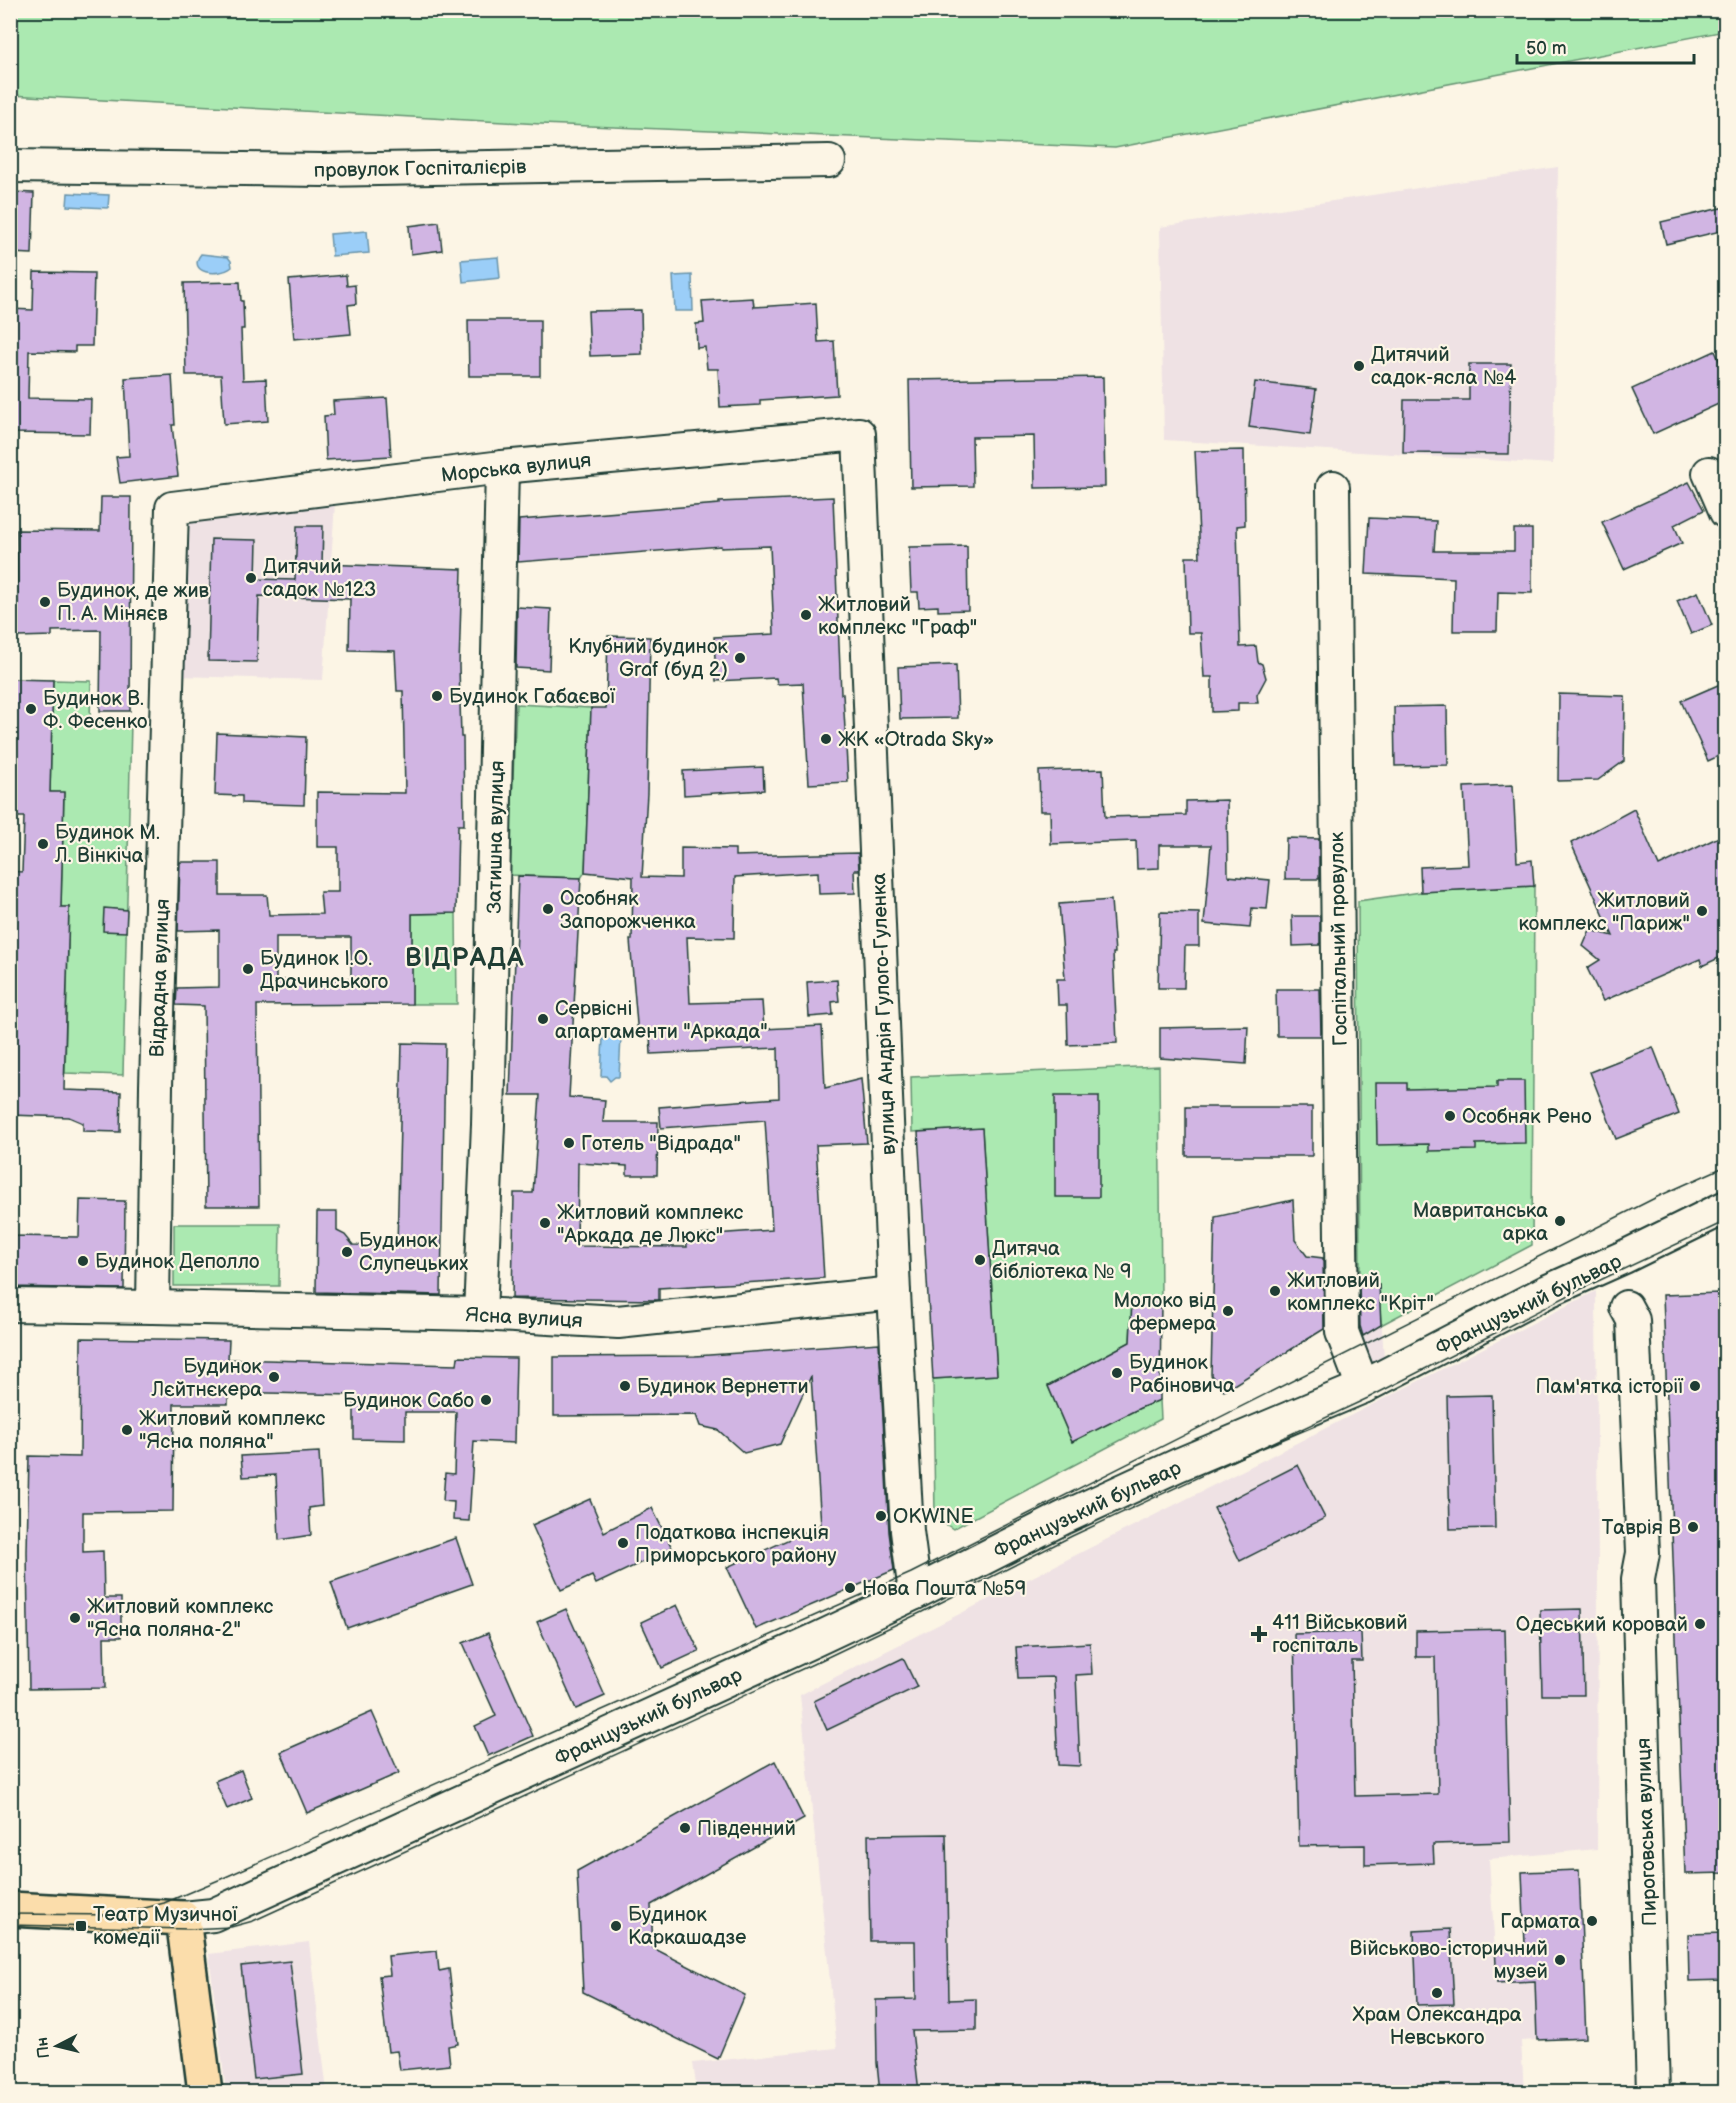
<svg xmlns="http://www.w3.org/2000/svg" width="1736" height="2103" font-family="'Balsamiq Sans',sans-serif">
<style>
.built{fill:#efe2e4}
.green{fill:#abe9b1;stroke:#659372;stroke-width:1.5}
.water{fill:#9bcef8;stroke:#6994aa;stroke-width:1.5}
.building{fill:#d1b5e3;stroke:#1f3d34;stroke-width:1.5;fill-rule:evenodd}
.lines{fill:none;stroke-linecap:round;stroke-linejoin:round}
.minor-casing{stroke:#1f3d34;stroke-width:36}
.major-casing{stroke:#1f3d34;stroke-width:38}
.minor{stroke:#fcf5e5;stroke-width:32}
.major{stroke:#fbddab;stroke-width:33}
.tram{stroke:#1f3d34;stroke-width:1.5}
.poi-dot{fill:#1f3d34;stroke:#fcf5e5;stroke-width:2}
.labels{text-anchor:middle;stroke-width:4.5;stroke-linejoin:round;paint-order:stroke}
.street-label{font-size:20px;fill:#1f3d34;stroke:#fcf5e5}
.poi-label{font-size:20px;fill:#1f3d34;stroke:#fcf5e5;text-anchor:start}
.district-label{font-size:26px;font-weight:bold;letter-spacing:1.5px;fill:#1f3d34;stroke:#fcf5e5}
</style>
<rect width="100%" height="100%" fill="#fcf5e5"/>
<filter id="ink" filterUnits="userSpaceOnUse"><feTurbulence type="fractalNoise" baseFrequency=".0167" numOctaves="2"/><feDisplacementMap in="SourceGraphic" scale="12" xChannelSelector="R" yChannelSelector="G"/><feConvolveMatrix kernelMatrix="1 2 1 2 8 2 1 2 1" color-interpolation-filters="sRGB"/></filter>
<g filter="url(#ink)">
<g class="built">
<path d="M1558,167L1553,464L1164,440L1160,227Z"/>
<path d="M336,489L323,680L176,676L174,509Z"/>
<path d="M1354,1282L1379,1285L1385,1373L1364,1384L1354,1332Z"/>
<path d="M1596,1291L1598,1573L1597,1849L1489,1859L1497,1983L1535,1981L1537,2040L1521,2041L1524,2092H697L693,2063L837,2048L800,1695Z"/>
<path d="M309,1942L327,2092H226L209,1954Z"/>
</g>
<g class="green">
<path d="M1725,10V31L1115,148L541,124L10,95L11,11Z"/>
<path d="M53,680L91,681L90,721L131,722L123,1075L65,1073L69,907H61L64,793L50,792Z"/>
<path d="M516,704L591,708L585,872L581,878L509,875Z"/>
<path d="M1534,886L1532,1245L1381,1325L1379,1285L1360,1282L1358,901L1421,892Z"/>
<path d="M456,913L457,1004H412V914Z"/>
<path d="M1159,1066L1161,1299L1132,1301L1130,1342L1048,1386L1072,1442L1140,1408L1160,1400L1161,1419L953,1529L935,1517L933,1379L997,1375L982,1129L912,1132L911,1077Z"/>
<path d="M174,1224H280L279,1286H174Z"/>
</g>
<g class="water">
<path d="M68,193L109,195L108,208L67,206Z"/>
<path d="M367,231L369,253L332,256L330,234Z"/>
<path d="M201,254L228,257L231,261L232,267C218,278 186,273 201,254Z"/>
<path d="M498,257L500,278L463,282L461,260Z"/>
<path d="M692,275L693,311H675L673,276Z"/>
<path d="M603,1037H621L619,1077H615L610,1081L606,1076H601Z"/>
</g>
<g class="building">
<path d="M10,192L34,193L32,254L10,253Z"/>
<path d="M1725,207V230L1666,244L1661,222Z"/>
<path d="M439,222L442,250L411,254L409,226Z"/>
<path d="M34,272L94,273L92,346H75V352L29,351L28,398L91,399L90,434L10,433V309L33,310Z"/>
<path d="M346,275L347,286L355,285L356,304L348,305L351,334L294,339L289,280Z"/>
<path d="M240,282L241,301H243L244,329H241L243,380L266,379L268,421L224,424L221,375H186L184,283Z"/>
<path d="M753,298L754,307L816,303L818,342L834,341L837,395L760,400V405L720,407L718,369H707L705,347L697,348L696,324L704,323L702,301Z"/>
<path d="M641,310L642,354L590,356L588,311Z"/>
<path d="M468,320H540V376H469Z"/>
<path d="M1715,351L1725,374V401L1653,434L1632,389Z"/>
<path d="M1469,364H1511L1509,454L1403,453L1404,400H1469Z"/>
<path d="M172,375L175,425H172L178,476L120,483L116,457L129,456L125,378Z"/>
<path d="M1103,377L1105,487L1035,488L1034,436L972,437L973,486L911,487L909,380Z"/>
<path d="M1255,382L1316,389L1310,435L1249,427Z"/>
<path d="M387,398L391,456L326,460L324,416L334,415L333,401Z"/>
<path d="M1244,450L1245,525L1237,526L1240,647L1256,646L1258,662L1262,664L1266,678L1257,695L1258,703H1238V711L1212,712V677H1204L1201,633H1188L1186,557H1200L1195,451Z"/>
<path d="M1689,482L1704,510L1674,525L1682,543L1624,569L1602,522Z"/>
<path d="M101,497H131L130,711H100L101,630L52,631V636L18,637L17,530L100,531Z"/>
<path d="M833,497L841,694H843L848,782L809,784L803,683L777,684L776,678L716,681L714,637L774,634L770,546L721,548V546L518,562L519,520L719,504V502Z"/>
<path d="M1369,518L1436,521L1434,551H1514V529H1532V593L1498,592L1497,631H1453L1454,578L1366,574Z"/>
<path d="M297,526H323L322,564L462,569L459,666L461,737H463L464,825H458L456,913L412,914V1004L257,1005L259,1206H206L204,1006L176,1005L177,988L219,987V930L178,931L180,862H220V895H267L269,915L322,914L320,892H338V847H317V792L405,793L403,691H397L395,651L349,650L350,599L259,596L257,662L208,661L211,539L257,540L256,579L295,580ZM276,937H351V979L276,980Z"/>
<path d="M967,546L968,610L938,611V606L919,607L918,592H911L909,547Z"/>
<path d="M1698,592L1712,625L1691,634L1677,601Z"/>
<path d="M517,607L551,609L549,670L516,668Z"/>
<path d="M608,636L650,637L647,793L642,877L681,878V848L735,849V856L858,853L859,870H854L855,893L819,894L818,872L735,877L734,938L687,937L690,1003L762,1001L764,1029L822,1026L825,1088L861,1079L867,1143L816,1145L824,1278L659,1288V1300H657L512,1298L514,1193H533L540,1095H510L518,876L581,878L569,1097L605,1100L603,1122H658L657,1175H627V1166L578,1163L577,1246L687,1247L686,1236L772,1230L765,1120L661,1128L659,1107L779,1098L778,1048L651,1054L650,1034L638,1036L630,940H632L633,877L585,872L591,708H606Z"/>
<path d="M956,665L958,718L900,719L898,667Z"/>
<path d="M10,679L53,680L50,792H64L61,907H69L64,1090L121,1092L120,1132L83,1131V1123L69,1117L10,1115L17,906L10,905V871L22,872L24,817H10Z"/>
<path d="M1725,682V753L1708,761L1681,701Z"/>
<path d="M1559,694L1625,696L1624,761L1598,780L1558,781Z"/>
<path d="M1447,706L1448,765L1395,766L1394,707Z"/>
<path d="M217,733L306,737L304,805L242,803V796L215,795Z"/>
<path d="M763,767L764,790L684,795L683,771Z"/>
<path d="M1103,769L1105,817L1186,815V801L1227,800L1228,876L1270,880L1267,909L1252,908L1250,928L1204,924L1211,845H1159V868L1137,869L1136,841L1051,844L1050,811H1040L1039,771Z"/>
<path d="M1513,785L1517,862L1532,860L1534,886L1421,892L1420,867L1468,865L1464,787Z"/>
<path d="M1634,809L1659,866L1725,834V955L1702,966L1700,959L1603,1001L1587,968L1600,960L1583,946L1590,930L1613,936L1571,843Z"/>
<path d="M1286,838L1319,839V879H1285Z"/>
<path d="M1111,900L1115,953H1113L1117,1043L1068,1045L1067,1005H1058L1057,979H1065L1059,904Z"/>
<path d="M104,908L127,910L126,932L103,931Z"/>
<path d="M1160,912L1199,913V946H1185L1184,988H1158Z"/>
<path d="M1292,916H1320V945L1293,946Z"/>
<path d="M837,980L839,1001L832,1002L833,1015L809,1017L807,982Z"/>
<path d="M1276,989H1320L1321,1036H1277Z"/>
<path d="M1248,1026L1246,1064L1160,1058V1028Z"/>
<path d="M402,1043L445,1044L441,1295L316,1292L317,1212H337V1231L345,1235L353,1245L397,1246Z"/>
<path d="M1653,1047L1679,1114L1616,1139L1590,1072Z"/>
<path d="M1497,1081H1524L1525,1143L1476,1144V1150L1429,1151V1144L1377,1145L1376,1083H1407V1089L1497,1087Z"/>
<rect x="1055" y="1096" width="44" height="101"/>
<rect x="1186" y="1107" width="126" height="49"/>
<path d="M982,1128L997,1375L933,1379L918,1132Z"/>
<path d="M80,1200L125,1201L124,1289L10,1287V1236L79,1237Z"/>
<path d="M1293,1200L1295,1240L1307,1256L1323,1258L1324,1329L1224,1391L1211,1375L1215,1217Z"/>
<path d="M1359,1282L1379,1285L1381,1325L1363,1336L1360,1326Z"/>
<path d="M1719,1293L1725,1444V1873L1685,1874L1663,1295Z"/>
<path d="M1161,1299L1160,1400L1140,1408L1072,1442L1048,1386L1130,1342L1132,1301Z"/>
<path d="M81,1338L229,1340L228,1359L457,1365L458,1357L516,1358L514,1443L474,1441L469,1521L453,1520L454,1502L443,1501L445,1473L454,1474L456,1412H405V1440L354,1439V1395L228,1392V1404H174L173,1511L83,1512V1552L103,1551L104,1598H121V1637H104L105,1688L29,1689L27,1552L29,1456L80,1457Z"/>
<path d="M879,1343L889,1532L894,1570L756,1629L727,1567L821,1525L811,1376L780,1444L744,1453L718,1430L700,1426L696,1415L554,1416V1357L695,1356Z"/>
<path d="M1492,1395L1495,1528L1450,1529L1447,1396Z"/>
<path d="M319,1452L322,1506L309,1508L311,1535L279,1540L276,1475L243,1477L241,1456Z"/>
<path d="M1298,1465L1325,1518L1240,1561L1214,1508Z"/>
<path d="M590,1499L604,1532L652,1508L672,1548L596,1584L592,1576L561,1590L532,1525Z"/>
<path d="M456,1538L472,1584L347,1628L331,1582Z"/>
<path d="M677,1605L699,1651L662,1668L641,1622Z"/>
<path d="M566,1609L605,1696L576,1709L537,1622Z"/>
<path d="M1582,1609L1584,1695H1542L1540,1610Z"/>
<path d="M1505,1629L1510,1842L1433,1844L1434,1863L1365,1865V1845L1299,1846L1294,1634L1361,1632L1362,1661H1352L1355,1796L1438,1794L1435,1657H1416V1631Z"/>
<path d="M488,1633L533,1736L488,1756L475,1726L496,1716L463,1643Z"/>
<path d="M1090,1643L1092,1674L1076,1675L1080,1766L1058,1765L1054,1677L1018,1678L1016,1647Z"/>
<path d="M903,1658L917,1687L827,1730L814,1701Z"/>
<path d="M372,1712L399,1773L307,1813L281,1752Z"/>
<path d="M775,1761L804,1819L651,1905L653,1948L745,1995L718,2059L583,1992L577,1871Z"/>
<path d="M241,1770L252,1798L227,1809L215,1781Z"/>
<path d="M946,1834L949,2000L976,1999V2030L912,2031L919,2092H880L877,2063L876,2000L916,1999L915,1941H870L868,1835Z"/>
<path d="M1579,1870L1586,2038L1537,2040L1535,1981L1497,1983L1495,1946L1525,1945L1522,1872Z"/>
<path d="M1450,1929L1454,2004L1417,2005L1414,1931Z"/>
<path d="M1725,1933V1980L1689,1981L1688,1934Z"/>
<path d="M437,1951L439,1971L449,1969L458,2044L448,2046L450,2065L400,2070L397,2051L388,2052L379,1976L390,1975L388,1956Z"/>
<path d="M290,1961L303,2074L254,2079L241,1966Z"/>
</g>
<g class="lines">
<g class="minor-casing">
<g id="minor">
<path d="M10,166L322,170L829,161"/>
<path d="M1709,473L1726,512"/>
<path d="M1333,487L1342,1332L1363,1387"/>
<path d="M10,1305L153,1307L156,1086L172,508L502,467L859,434L894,1293L907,1531L915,1593"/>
<path d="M153,1307L480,1314L618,1322L894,1293"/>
<path d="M1626,1307L1633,1320L1643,1553L1638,1579L1653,2092"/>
<path d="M480,1314L488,1124L502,467"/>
<path d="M183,1918L213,1915L815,1640L915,1593L1063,1518L1178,1465L1363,1387L1548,1291L1624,1257L1726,1207"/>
</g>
</g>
<g class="major-casing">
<path id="major" d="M10,1909L183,1918L205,2092"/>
</g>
<use href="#minor" class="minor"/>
<use href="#major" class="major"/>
<g class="tram">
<path d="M10,1914L118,1915L164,1903L221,1879L911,1573L1657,1197L1726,1166"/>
<path d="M10,1925L189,1929L231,1927L253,1921L813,1664L922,1612L1072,1536L1368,1398L1579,1290L1726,1221"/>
</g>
</g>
</g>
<g class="poi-dot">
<circle cx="1359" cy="366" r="6"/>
<circle cx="251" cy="578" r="6"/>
<circle cx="45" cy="602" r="6"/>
<circle cx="806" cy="615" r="6"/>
<circle cx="740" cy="658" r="6"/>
<circle cx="437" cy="696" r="6"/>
<circle cx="31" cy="709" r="6"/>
<circle cx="826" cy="739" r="6"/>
<circle cx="43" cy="844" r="6"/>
<circle cx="548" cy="909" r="6"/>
<circle cx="1702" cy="911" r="6"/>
<circle cx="248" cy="969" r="6"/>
<circle cx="543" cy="1019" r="6"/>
<circle cx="1450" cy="1116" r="6"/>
<circle cx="569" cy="1143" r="6"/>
<circle cx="1560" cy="1221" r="6"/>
<circle cx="545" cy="1223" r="6"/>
<circle cx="347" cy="1252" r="6"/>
<circle cx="980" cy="1260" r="6"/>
<circle cx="83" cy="1261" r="6"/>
<circle cx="1275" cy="1291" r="6"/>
<circle cx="1228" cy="1311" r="6"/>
<circle cx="1117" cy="1373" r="6"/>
<circle cx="274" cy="1377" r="6"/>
<circle cx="625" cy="1386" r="6"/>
<circle cx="1695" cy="1386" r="6"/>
<circle cx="486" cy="1400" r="6"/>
<circle cx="127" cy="1430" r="6"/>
<circle cx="881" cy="1516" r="6"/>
<circle cx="1693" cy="1527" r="6"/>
<circle cx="623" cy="1543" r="6"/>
<circle cx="850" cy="1588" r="6"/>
<circle cx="75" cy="1618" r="6"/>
<circle cx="1700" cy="1624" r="6"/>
<path d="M1256 1625h6v6h6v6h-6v6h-6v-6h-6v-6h6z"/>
<circle cx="685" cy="1828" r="6"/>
<circle cx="1592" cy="1921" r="6"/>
<rect x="75" y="1920" width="12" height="12" rx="3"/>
<circle cx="616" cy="1926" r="6"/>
<circle cx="1560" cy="1960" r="6"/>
<circle cx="1437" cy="1993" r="6"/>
</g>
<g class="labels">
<g class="street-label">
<text transform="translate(420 168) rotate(-1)" y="7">провулок Госпіталієрів</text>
<text transform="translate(516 467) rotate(-6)" y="7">Морська вулиця</text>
<text transform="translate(495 837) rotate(-89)" y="7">Затишна вулиця</text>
<text transform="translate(1338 939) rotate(-91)" y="7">Госпітальний провулок</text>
<text transform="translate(159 978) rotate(-88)" y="7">Відрадна вулиця</text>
<text transform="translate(883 1014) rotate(-92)" y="7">вулиця Андрія Гулого-Гуленка</text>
<text transform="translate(1528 1304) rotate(-26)" y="7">Французький бульвар</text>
<text transform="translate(524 1317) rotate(3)" y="7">Ясна вулиця</text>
<text transform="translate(1087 1509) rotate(-25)" y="7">Французький бульвар</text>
<text transform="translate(648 1716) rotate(-25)" y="7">Французький бульвар</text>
<text transform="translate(1646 1832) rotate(-92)" y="7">Пироговська вулиця</text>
</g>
<g class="poi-label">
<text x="1371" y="361">Дитячий<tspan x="1371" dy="23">садок-ясла №4</tspan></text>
<text x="263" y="573">Дитячий<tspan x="263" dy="23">садок №123</tspan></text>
<text x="57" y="597">Будинок, де жив<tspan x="57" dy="23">П. А. Міняєв</tspan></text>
<text x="818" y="611">Житловий<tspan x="818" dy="23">комплекс "Граф"</tspan></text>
<text x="728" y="653" text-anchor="end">Клубний будинок<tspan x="728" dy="23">Graf (буд 2)</tspan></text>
<text x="449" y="703">Будинок Габаєвої</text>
<text x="43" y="705">Будинок В.<tspan x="43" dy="23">Ф. Фесенко</tspan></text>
<text x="838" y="746">ЖК «Otrada Sky»</text>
<text x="55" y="839">Будинок М.<tspan x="55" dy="23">Л. Вінкіча</tspan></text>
<text x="560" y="905">Особняк<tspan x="560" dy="23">Запорожченка</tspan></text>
<text x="1690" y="907" text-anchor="end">Житловий<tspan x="1690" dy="23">комплекс "Париж"</tspan></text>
<text x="260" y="965">Будинок І.О.<tspan x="260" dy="23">Драчинського</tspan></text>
<text x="555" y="1015">Сервісні<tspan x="555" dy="23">апартаменти "Аркада"</tspan></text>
<text x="1462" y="1123">Особняк Рено</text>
<text x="581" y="1150">Готель "Відрада"</text>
<text x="1548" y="1217" text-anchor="end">Мавританська<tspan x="1548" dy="23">арка</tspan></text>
<text x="557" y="1219">Житловий комплекс<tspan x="557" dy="23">"Аркада де Люкс"</tspan></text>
<text x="359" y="1247">Будинок<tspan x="359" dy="23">Слупецьких</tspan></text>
<text x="992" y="1255">Дитяча<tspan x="992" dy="23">бібліотека № 9</tspan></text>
<text x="95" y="1268">Будинок Деполло</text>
<text x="1287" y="1287">Житловий<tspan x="1287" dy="23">комплекс "Кріт"</tspan></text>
<text x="1216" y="1307" text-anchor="end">Молоко від<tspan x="1216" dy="23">фермера</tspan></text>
<text x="1129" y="1369">Будинок<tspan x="1129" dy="23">Рабіновича</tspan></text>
<text x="262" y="1373" text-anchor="end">Будинок<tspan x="262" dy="23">Лєйтнєкера</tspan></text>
<text x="637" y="1393">Будинок Вернетти</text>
<text x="1683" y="1393" text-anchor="end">Пам'ятка історії</text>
<text x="474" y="1407" text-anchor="end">Будинок Сабо</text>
<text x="139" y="1425">Житловий комплекс<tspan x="139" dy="23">"Ясна поляна"</tspan></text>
<text x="893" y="1523">OKWINE</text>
<text x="1681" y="1534" text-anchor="end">Таврія В</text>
<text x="635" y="1539">Податкова інспекція<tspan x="635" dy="23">Приморського району</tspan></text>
<text x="862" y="1595">Нова Пошта №59</text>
<text x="87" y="1613">Житловий комплекс<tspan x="87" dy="23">"Ясна поляна-2"</tspan></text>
<text x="1272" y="1629">411 Військовий<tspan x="1272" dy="23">госпіталь</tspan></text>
<text x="1688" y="1631" text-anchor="end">Одеський коровай</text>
<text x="697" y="1835">Південний</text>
<text x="93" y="1921">Театр Музичної<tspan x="93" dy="23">комедії</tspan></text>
<text x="628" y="1921">Будинок<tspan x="628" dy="23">Каркашадзе</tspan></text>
<text x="1580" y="1928" text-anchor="end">Гармата</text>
<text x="1548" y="1955" text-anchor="end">Військово-історичний<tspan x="1548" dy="23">музей</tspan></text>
<text x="1437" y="2021" text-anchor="middle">Храм Олександра<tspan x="1437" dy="23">Невського</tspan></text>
</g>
<g class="district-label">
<text x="465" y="966">ВІДРАДА</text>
</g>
</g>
<rect width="1736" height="2103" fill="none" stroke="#fcf5e5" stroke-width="36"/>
<rect x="18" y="18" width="1700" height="2067" fill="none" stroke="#1f3d34" stroke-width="2" filter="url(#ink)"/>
<g transform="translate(57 2046) rotate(263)" stroke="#fcf5e5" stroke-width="4.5" paint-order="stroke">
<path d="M0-4.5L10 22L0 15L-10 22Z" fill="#1f3d34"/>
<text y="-9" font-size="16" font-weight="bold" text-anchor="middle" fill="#1f3d34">Пн</text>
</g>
<path d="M1517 54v9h177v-9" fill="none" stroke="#1f3d34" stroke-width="3"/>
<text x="1526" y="54" font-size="18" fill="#1f3d34" stroke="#fcf5e5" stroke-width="4.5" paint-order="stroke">50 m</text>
</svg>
